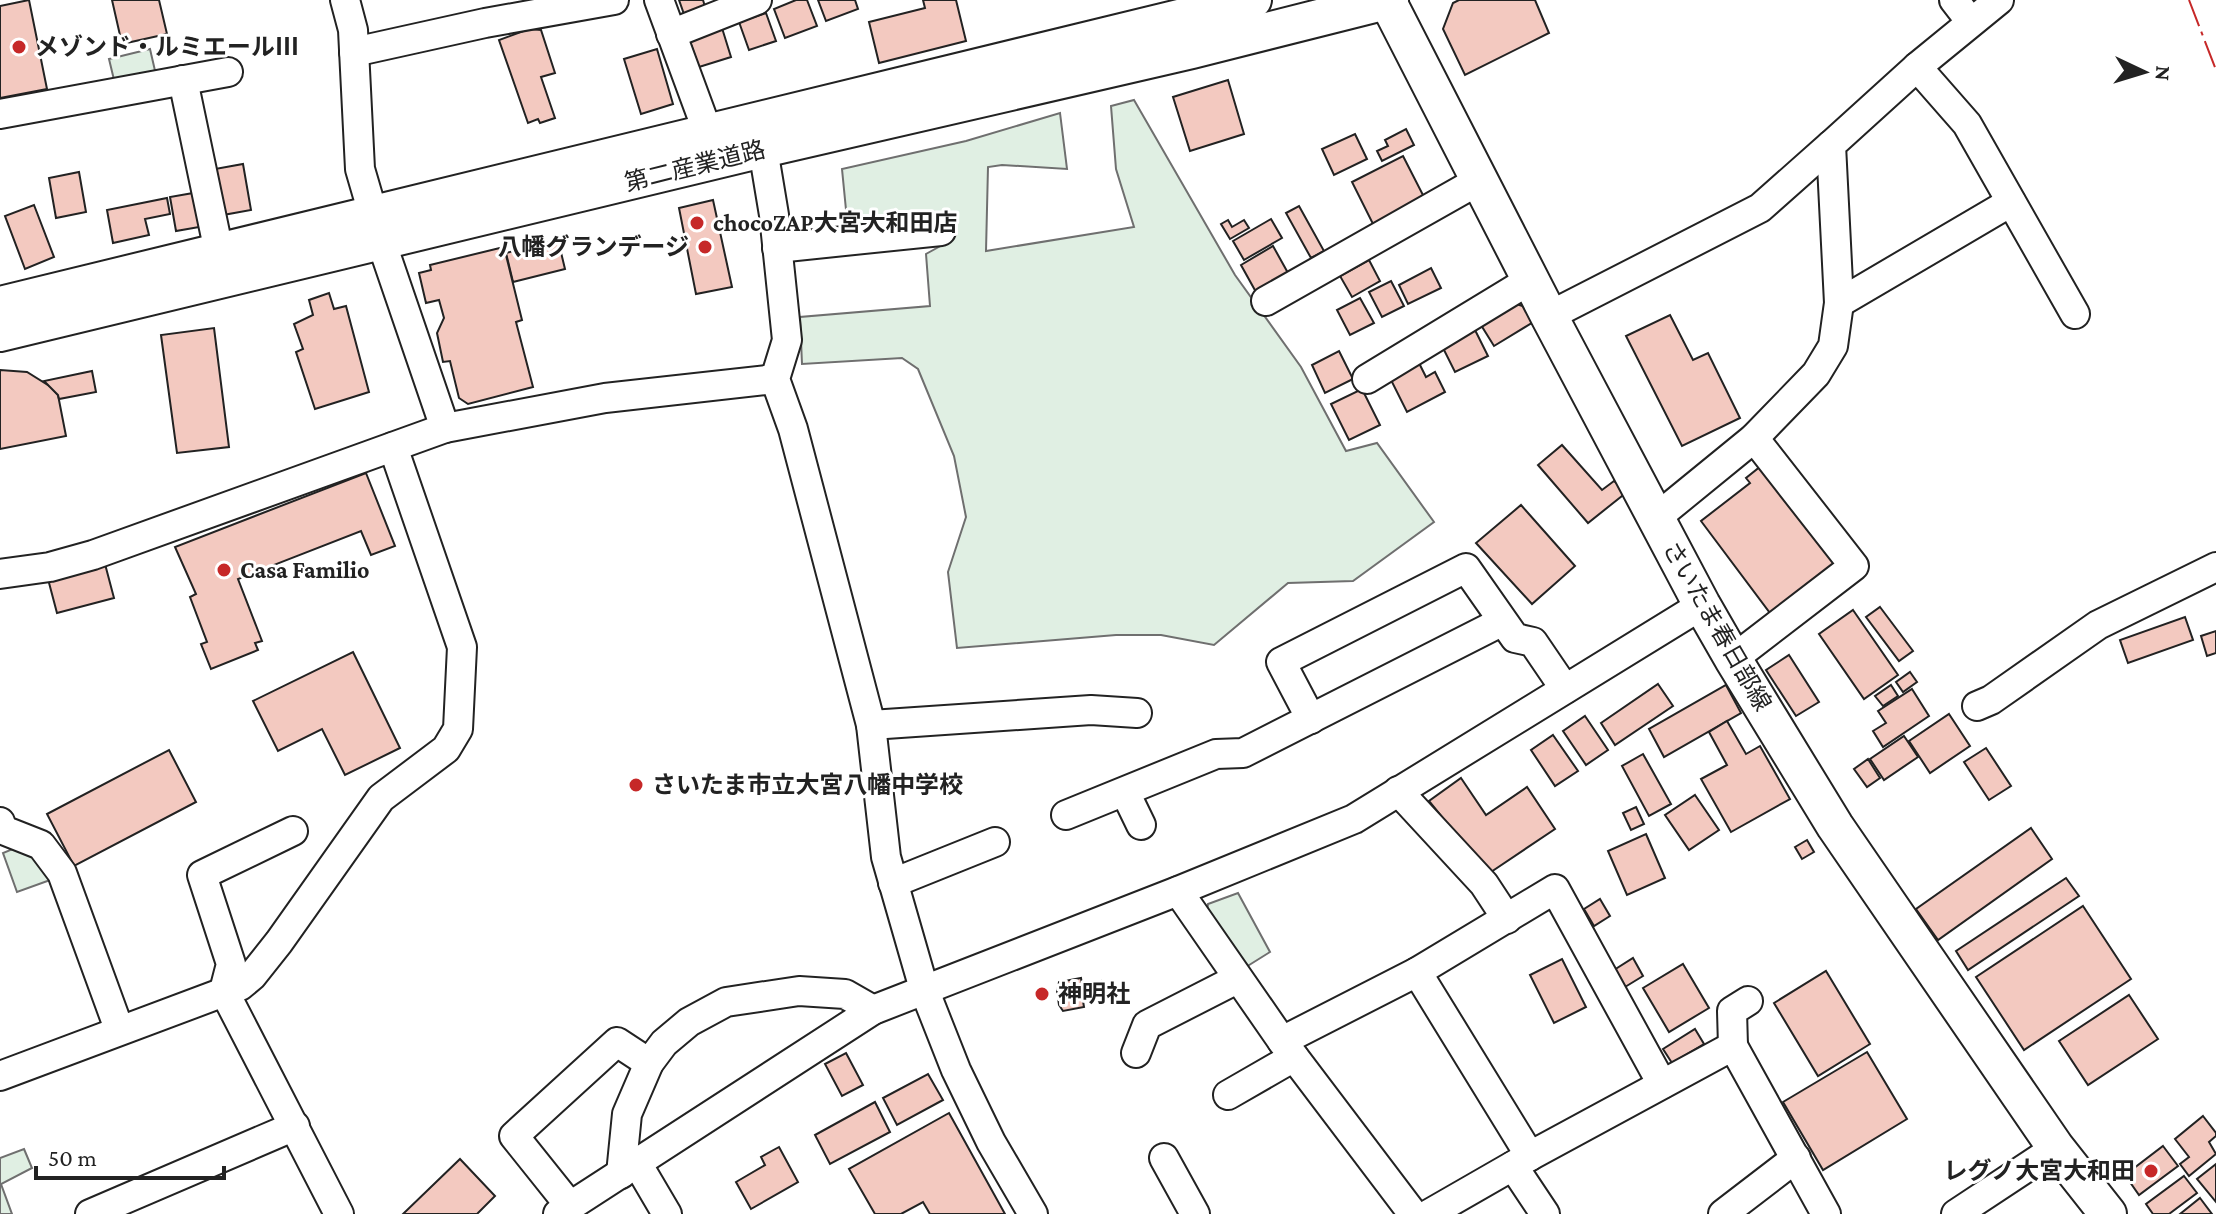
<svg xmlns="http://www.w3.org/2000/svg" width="2216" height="1214" font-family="'Crimson Pro','Noto Sans JP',serif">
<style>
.green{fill:#e0efe3;stroke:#6f6f6f;stroke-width:2}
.building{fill:#f3c9c0;stroke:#222;stroke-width:2}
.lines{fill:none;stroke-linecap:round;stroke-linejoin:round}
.minor-casing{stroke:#222;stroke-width:32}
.major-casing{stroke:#222;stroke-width:40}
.minor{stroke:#fff;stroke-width:28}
.major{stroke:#fff;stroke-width:36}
.power{stroke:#c62828;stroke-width:2;stroke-dasharray:28 6 4 6;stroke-linecap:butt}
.poi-dot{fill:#c62828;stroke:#fff;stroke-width:3}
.labels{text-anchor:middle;stroke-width:6;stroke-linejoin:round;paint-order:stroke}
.poi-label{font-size:24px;font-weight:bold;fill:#222;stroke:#fff;text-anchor:start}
.street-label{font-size:24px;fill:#222;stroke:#fff}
</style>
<rect width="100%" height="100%" fill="#fff"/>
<g class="green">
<path d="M150,49L156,75L115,84L109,59Z"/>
<path d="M1134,100L1235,275L1301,367L1346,451L1377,443L1434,522L1353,581L1288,583L1214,645L1161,635H1116L957,648L948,572L966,517L954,456L918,369L902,358L802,364L800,317L930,306L926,254L953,239L948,222L848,230L842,169L966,141L1060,113L1067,169L1002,165L988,167L986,251L1134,227L1116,169L1111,106Z"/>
<path d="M15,848L38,860L53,879L17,892L3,853Z"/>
<path d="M1238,893L1270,952L1246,967L1207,912L1208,904Z"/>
<path d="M24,1149L32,1168L1,1184L12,1214H0V1158Z"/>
</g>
<g class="building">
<path d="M29,0L47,89L0,98V6Z"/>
<path d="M112,0H159L167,34L122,44Z"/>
<path d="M679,0H703L706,10L685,17Z"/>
<path d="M796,0H807L817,26L785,38L774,9Z"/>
<path d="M818,0H855L858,9L826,21Z"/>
<path d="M923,0H956L966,41L879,63L869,22L925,8Z"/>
<path d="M1459,0H1535L1549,33L1465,75L1443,29L1453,3Z"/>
<path d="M766,13L776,41L749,50L739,22Z"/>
<path d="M722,28L731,57L699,67L689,39Z"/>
<path d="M529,29L541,30L555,73L541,77L555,118L540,123L538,119L528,123L499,40Z"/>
<path d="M657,49L673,104L641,114L624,59Z"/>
<path d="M1228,80L1244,134L1190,151L1173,97Z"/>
<path d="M1406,129L1414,145L1382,161L1377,151L1388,146L1385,140Z"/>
<path d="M1355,134L1367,159L1334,175L1322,149Z"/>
<path d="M1403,156L1424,197L1373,224L1352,182Z"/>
<path d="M243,164L251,210L223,215L215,169Z"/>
<path d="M79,172L86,212L56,218L49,178Z"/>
<path d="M199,192L205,226L176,231L170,197Z"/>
<path d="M167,198L170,214L145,219L149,235L113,243L107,210Z"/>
<path d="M713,200L732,287L696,294L679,208Z"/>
<path d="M34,205L54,257L25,269L5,216Z"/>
<path d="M1299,206L1324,251L1311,258L1286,213Z"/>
<path d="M1271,219L1282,238L1244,260L1233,241Z"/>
<path d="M1228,220L1232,227L1244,220L1249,228L1230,239L1221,224Z"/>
<path d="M558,240L565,269L513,282L506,253Z"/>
<path d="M1273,246L1288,273L1256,292L1241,265Z"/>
<path d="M504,247L522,320L516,322L533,387L468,404L459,398L450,361L443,362L437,333L444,318L439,300L426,303L419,273L431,270L430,265Z"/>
<path d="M1369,260L1380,281L1352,297L1340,276Z"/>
<path d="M1431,268L1441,288L1408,304L1399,285Z"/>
<path d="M1391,281L1404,306L1382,317L1369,292Z"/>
<path d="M329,293L334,309L346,306L369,392L315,409L296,352L303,349L294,324L313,315L309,300Z"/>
<path d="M1360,298L1374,323L1350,335L1337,310Z"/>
<path d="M1516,304L1526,307L1535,321L1494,346L1481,325Z"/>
<path d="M1670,315L1693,360L1708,353L1740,418L1682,446L1626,336Z"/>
<path d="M214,328L229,447L177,453L161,335Z"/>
<path d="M1474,328L1488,356L1455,372L1441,344Z"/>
<path d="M1339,351L1353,379L1325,393L1312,365Z"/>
<path d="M1418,361L1426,377L1435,372L1445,392L1407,412L1389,376Z"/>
<path d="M0,370L27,372L51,387L58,395L66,436L0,449Z"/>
<path d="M92,371L96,392L59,399L58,395L44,381Z"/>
<path d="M1362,389L1380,425L1349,440L1331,404Z"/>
<path d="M1562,445L1602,490L1614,481L1627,492L1588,523L1538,465Z"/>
<path d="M1761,466L1838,567L1773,617L1701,521L1750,483L1746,478Z"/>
<path d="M366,473L395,546L371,555L361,531L238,579L262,641L255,643L258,650L211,669L201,644L207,642L190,597L196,594L175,547Z"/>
<path d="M1521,505L1575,566L1532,604L1476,543Z"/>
<path d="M105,564L114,598L57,613L48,579Z"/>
<path d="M1880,607L1913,651L1899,661L1866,617Z"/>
<path d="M1853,610L1898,675L1864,699L1819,634Z"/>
<path d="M2185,617L2193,640L2128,663L2120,640Z"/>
<path d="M2216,631V653L2207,656L2201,636Z"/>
<path d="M353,652L400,748L345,775L322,729L278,751L253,701Z"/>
<path d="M1789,655L1819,702L1796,716L1766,670Z"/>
<path d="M1910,672L1917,682L1903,692L1896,682Z"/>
<path d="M1658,684L1673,706L1615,745L1601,723Z"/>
<path d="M1726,685L1741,713L1664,757L1649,729Z"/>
<path d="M1891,685L1898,696L1883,706L1875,696Z"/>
<path d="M1912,689L1929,716L1883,747L1873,731L1886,723L1878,711Z"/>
<path d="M1949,714L1970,746L1930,773L1909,741Z"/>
<path d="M1585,716L1608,750L1586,765L1563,731Z"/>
<path d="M1727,721L1746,754L1760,746L1790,799L1731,832L1701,779L1727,765L1709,732Z"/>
<path d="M1553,735L1578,771L1555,786L1531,750Z"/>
<path d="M1904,736L1918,757L1884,780L1870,759Z"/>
<path d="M1986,748L2011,786L1989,800L1964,762Z"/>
<path d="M169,750L196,802L74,866L47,814Z"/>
<path d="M1643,754L1671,804L1649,816L1622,766Z"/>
<path d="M1868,759L1880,778L1867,787L1854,769Z"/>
<path d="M1461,778L1486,815L1527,787L1555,829L1488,874L1429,801Z"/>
<path d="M1695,795L1719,830L1689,850L1665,815Z"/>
<path d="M1636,807L1644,824L1631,830L1623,813Z"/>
<path d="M2031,828L2052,859L1938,940L1916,909Z"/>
<path d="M1646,834L1665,878L1627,895L1608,851Z"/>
<path d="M1807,840L1814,852L1802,859L1795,847Z"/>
<path d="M2066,878L2079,896L1968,970L1956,951Z"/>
<path d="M1600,899L1610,916L1594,926L1584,909Z"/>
<path d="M2083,906L2131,979L2024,1050L1976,977Z"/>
<path d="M1633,958L1643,976L1625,987L1614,970Z"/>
<path d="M1562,959L1586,1007L1554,1023L1530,975Z"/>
<path d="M1683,964L1709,1008L1669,1032L1643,988Z"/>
<path d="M1826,971L1870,1044L1818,1076L1774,1003Z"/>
<path d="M1081,978L1082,985L1101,981L1104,997L1083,1001L1084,1007L1063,1011L1059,1005L1057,991L1059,982Z"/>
<path d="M2129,995L2158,1039L2088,1085L2059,1041Z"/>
<path d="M1695,1029L1704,1044L1672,1063L1663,1049Z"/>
<path d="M1867,1052L1907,1119L1823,1170L1783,1102Z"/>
<path d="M846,1053L863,1085L842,1096L825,1064Z"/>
<path d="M928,1074L943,1100L897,1125L883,1098Z"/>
<path d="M875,1102L890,1132L830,1164L815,1135Z"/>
<path d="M949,1113L1005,1214H930L923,1202L901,1214H875L849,1169Z"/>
<path d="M2203,1116L2216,1133V1136L2209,1142L2216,1154L2189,1176L2180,1164L2189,1157L2175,1139Z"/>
<path d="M2163,1146L2178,1166L2139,1195L2125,1175Z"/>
<path d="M779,1147L798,1182L751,1209L736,1182L765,1165L761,1157Z"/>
<path d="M460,1159L495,1196L477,1214H403Z"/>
<path d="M2216,1164V1202L2197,1179Z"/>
<path d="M2184,1176L2197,1193L2169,1214H2153L2146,1204Z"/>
<path d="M2200,1198L2212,1214H2180Z"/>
</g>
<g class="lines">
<g class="minor-casing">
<g id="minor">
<path d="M345,0L353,30L360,169L381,241L445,428"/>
<path d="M659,0L714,149"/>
<path d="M1954,0L1971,22"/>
<path d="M671,34L757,0"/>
<path d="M354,52L485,23L614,0"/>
<path d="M1917,67L1967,124L2075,314"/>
<path d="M183,80L223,271"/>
<path d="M0,114L228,72"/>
<path d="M763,149L774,215L787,340L775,379L793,429L871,725L886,857L924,989L956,1070L991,1142L1033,1214"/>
<path d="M777,248L941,231"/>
<path d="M1266,301L1478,181"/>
<path d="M1839,303L2011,202"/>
<path d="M1549,316L1760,208L1831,145"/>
<path d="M1367,379L1530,280"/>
<path d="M1656,518L1754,438L1816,374L1833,346L1839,303L1831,145L1917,67L1999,0"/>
<path d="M0,574L50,567L93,555L445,428L605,398L775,379"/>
<path d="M1733,659L1854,566L1754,438"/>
<path d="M1977,706L1991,700L2098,625L2216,567"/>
<path d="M1311,719L1281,662L1466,568L1515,638L1533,642L1565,689"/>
<path d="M871,725L1091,710L1137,713"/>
<path d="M1398,791L1484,884L1507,919"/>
<path d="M1125,792L1141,825"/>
<path d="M1066,815L1216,754L1243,753L1501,622"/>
<path d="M0,822L3,830L41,845L62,873L119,1029"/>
<path d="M293,831L202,875L231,964L224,991L339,1214"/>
<path d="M893,883L995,842"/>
<path d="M1178,891L1282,1041L1413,1214"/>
<path d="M1417,972L1530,1156"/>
<path d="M1282,1041L1417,972L1555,889L1662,1084"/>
<path d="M1733,1046L1732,1011L1748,1001"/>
<path d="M1136,1053L1147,1025L1237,979"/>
<path d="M0,1076L240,986L252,976L279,942L381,798L446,749L458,729L462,647L393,447"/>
<path d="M1228,1095L1294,1057"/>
<path d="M1164,1158L1195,1214"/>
<path d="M637,1163L667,1214"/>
<path d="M1513,1166L1545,1214"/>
<path d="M621,1174L627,1114L649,1063L664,1043L689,1022L726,1002L799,991L845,994L873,1010"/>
<path d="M570,1206L514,1136L617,1042L649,1063"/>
<path d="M90,1214L295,1126"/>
<path d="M558,1214L873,1010L1178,891L1354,819L1702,605"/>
<path d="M1429,1214L1530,1156L1733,1046L1826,1214"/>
<path d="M1723,1214L1796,1158"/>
<path d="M1956,1214L2056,1148"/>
</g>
</g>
<g class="major-casing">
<g id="major">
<path d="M1387,0L1549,316L1702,605L1733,659L1835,826L2056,1148L2108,1214"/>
<path d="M0,305L1253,0"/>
<path d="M0,333L763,149L1192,50L1390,0"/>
</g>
</g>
<use href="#minor" class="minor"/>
<use href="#major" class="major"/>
<path class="power" d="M2189,0L2216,70"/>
</g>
<g class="poi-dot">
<circle cx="19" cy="47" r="8"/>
<circle cx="697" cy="223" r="8"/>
<circle cx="705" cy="247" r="8"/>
<circle cx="224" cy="570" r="8"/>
<circle cx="636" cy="785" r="8"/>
<circle cx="1042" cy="994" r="8"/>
<circle cx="2151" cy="1171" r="8"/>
</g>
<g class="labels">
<g class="poi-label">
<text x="35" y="55">メゾンド・ルミエールⅢ</text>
<text x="713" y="231">chocoZAP大宮大和田店</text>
<text x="689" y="255" text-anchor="end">八幡グランデージ</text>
<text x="240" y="578">Casa Familio</text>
<text x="652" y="793">さいたま市立大宮八幡中学校</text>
<text x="1058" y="1002">神明社</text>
<text x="2135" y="1179" text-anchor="end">レグノ大宮大和田</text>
</g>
<g class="street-label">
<text transform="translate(695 166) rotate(-14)" y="8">第二産業道路</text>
<text transform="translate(1717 626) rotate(60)" y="8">さいたま春日部線</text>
</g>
</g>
<g transform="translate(2144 72) rotate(94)" stroke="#ffffff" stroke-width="6" paint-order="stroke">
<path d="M0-6L14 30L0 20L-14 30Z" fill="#222222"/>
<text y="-12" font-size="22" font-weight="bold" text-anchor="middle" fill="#222222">N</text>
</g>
<path d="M36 1166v12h188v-12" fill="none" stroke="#222222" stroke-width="4"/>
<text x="48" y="1166" font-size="24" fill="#222222" stroke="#ffffff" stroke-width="6" paint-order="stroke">50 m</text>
</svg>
